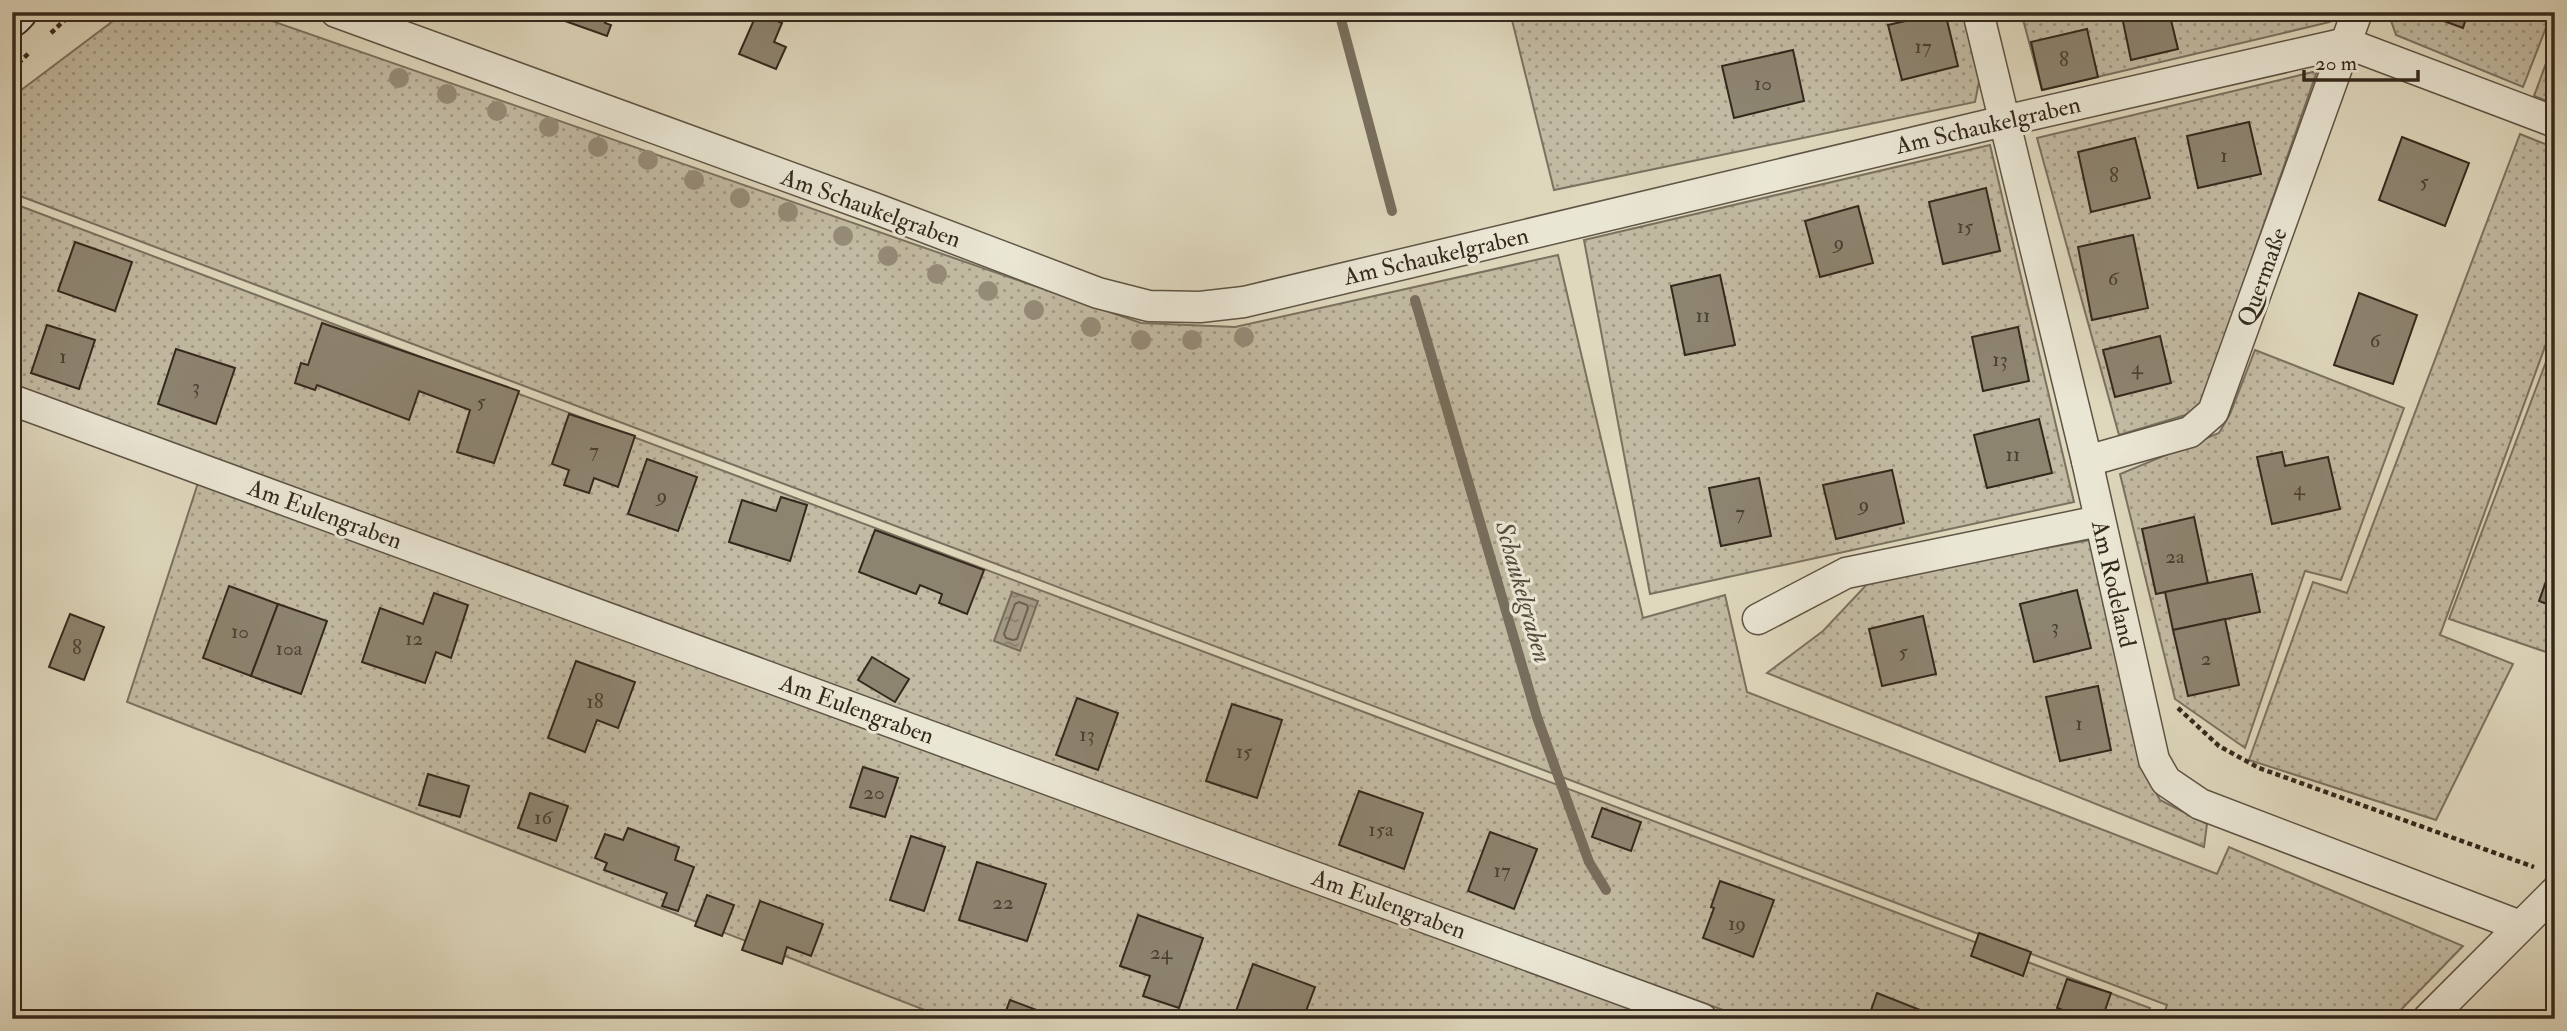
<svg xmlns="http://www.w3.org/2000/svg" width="2567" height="1031" font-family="'IM FELL Double Pica',serif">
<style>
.green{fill:url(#green-dots);stroke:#7b7160;stroke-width:2}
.water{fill:url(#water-ripples);stroke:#786e5d;stroke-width:2}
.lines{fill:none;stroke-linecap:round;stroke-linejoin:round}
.shore{stroke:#6c6252;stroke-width:2}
.stream{stroke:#786e5d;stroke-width:10}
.building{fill:#8d8470;stroke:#34281d;stroke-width:2}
.street-casing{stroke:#5f5445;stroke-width:33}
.secondary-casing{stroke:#34281d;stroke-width:42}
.path{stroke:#34281d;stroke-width:4.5;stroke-dasharray:5 3.5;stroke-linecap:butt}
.street{stroke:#eae6d4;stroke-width:30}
.secondary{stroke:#eae6d4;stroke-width:38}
.tree{fill:#958b77}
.labels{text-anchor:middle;stroke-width:6;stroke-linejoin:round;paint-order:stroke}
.number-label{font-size:21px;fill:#4a3f32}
.street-label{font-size:24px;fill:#34281d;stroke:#eae6d4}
.water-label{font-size:26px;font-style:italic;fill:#564b3d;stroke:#eae6d4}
</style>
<defs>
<pattern id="green-dots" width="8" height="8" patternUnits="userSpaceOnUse" patternTransform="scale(1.75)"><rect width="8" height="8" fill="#c2baa2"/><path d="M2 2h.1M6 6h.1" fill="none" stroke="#9e9783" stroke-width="1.8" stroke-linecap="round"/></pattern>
<pattern id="water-ripples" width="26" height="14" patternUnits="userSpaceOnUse" patternTransform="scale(1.75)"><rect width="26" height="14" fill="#a59c87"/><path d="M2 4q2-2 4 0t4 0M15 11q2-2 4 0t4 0" fill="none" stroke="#877f6e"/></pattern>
</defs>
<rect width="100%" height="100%" fill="#dfd8bd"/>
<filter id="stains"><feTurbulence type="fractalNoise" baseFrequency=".00286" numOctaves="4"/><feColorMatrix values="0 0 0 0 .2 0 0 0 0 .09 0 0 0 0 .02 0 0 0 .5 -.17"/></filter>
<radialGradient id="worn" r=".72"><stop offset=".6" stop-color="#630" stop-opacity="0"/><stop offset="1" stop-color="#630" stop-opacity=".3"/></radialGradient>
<g class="green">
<path d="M125,12H246L1141,323L1235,327L1558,255L1643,618L1725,595L1747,692L2217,874L2229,847L2463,946L2392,1019H2162L2167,1005L12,193V97Z"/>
<path d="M1510,12H1964L1980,77L1975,102L1554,190Z"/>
<path d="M2021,12H2334L2330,22L2042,90Z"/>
<path d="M2388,12H2552L2523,87L2396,35Z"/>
<path d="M2555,39V104L2534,96Z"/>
<path d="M2317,71L2199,411L2119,435L2037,138Z"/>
<path d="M2520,134L2555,148V319L2440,635L2513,664L2436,820L2249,760L2313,582L2347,593Z"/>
<path d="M1990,145L2074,502L1650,594L1584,240Z"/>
<path d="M12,203L2150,1008L2147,1019H1748L12,390Z"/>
<path d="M2555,338V655L2449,619Z"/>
<path d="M2255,350L2404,408L2341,580L2305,571L2245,748L2175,699L2120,474L2219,433L2230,414Z"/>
<path d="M198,483L1661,1019H948L127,702Z"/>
<path d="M2090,540L2140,763L2160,800L2207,824L2204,847L1767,673L1823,631L1871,580Z"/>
</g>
<path class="water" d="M1012,592L1038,601L1020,651L994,641Z"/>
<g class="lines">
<path class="shore" d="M1019,602L1027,605L1028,608L1017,639L1013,640L1006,638L1004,634L1015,604Z"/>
<g class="stream">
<path d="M1339,12L1392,211"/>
<path d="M1415,300L1537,717L1589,862L1606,890"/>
</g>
</g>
<g class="building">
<path d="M557,12H609L605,23L611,25L607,36L565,21V15Z"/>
<path d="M1945,12L1958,66L1902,80L1888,25Z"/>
<path d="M2121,12H2169L2178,49L2131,60Z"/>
<path d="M2419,12H2468L2463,28Z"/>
<path d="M757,13L782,23L774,42L786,47L776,69L739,54Z"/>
<path d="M2087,29L2098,77L2042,90L2031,42Z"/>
<path d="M1793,50L1804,101L1734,118L1722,66Z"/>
<path d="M2249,122L2261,174L2198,188L2187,136Z"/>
<path d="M2402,137L2469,163L2445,226L2379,200Z"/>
<path d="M2135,138L2150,198L2091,212L2078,152Z"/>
<path d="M1986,188L2000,251L1943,264L1929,202Z"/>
<path d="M1858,206L1873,263L1820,277L1805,221Z"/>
<path d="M2133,235L2148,308L2092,320L2078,247Z"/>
<path d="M75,242L132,262L115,311L58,291Z"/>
<path d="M1720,275L1735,345L1685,355L1671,286Z"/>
<path d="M2359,293L2417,315L2393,384L2334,365Z"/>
<path d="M322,323L519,391L494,463L457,452L470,410L419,391L409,420L317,385L315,390L295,383L301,363L308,365Z"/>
<path d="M47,325L95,340L79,389L31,373Z"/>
<path d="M2018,327L2029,381L1983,391L1972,337Z"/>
<path d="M2160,336L2171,383L2115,397L2103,350Z"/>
<path d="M176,349L235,368L216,424L158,404Z"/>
<path d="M569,414L635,436L618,487L594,478L589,493L564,485L569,470L552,464Z"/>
<path d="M2039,419L2052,473L1987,488L1974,435Z"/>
<path d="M2555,451V471L2548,469Z"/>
<path d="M2282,452L2285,466L2328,457L2340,509L2272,524L2257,457Z"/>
<path d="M647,459L697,477L678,531L628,514Z"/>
<path d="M1892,470L1904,523L1836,539L1823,485Z"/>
<path d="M1759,478L1771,536L1721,546L1709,488Z"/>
<path d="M781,497L807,505L790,561L729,542L742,500L776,511Z"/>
<path d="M2194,517L2208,583L2156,594L2142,529Z"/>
<path d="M875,530L984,570L967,614L939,603L942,594L920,585L916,594L859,572Z"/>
<path d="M2555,556V607L2539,601Z"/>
<path d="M2252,574L2260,612L2173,630L2165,592Z"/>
<path d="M229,586L278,604L251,676L203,658Z"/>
<path d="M2077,590L2091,648L2034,662L2020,604Z"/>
<path d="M434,593L468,605L451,658L436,652L425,683L362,662L380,608L423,624Z"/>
<path d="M278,604L327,621L301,694L251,676Z"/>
<path d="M70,614L104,627L84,680L49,667Z"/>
<path d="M1923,616L1936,674L1882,686L1869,629Z"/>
<path d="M2225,619L2239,685L2188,696L2173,630Z"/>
<path d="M872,657L909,679L895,702L858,680Z"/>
<path d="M576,661L635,682L618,728L597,720L585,752L548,738Z"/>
<path d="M2098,686L2111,750L2060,761L2046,697Z"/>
<path d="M1077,698L1118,713L1098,770L1056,755Z"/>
<path d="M1232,704L1282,720L1257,798L1206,781Z"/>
<path d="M863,767L898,778L885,817L850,807Z"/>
<path d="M428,774L469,786L460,817L419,805Z"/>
<path d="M1359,791L1423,813L1404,869L1339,845Z"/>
<path d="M530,793L568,806L556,841L518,828Z"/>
<path d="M1602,808L1641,822L1631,851L1592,837Z"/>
<path d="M628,828L679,847L675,860L694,867L678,911L662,906L667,893L604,870L607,863L595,858L605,834L623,840Z"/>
<path d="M1490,832L1537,849L1514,909L1468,891Z"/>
<path d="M911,836L945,847L924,911L890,900Z"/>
<path d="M977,862L1046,884L1027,941L959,920Z"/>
<path d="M1720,881L1774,900L1753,957L1703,938L1714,908L1711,907Z"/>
<path d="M707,895L734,905L722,936L695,926Z"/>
<path d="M760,901L823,924L811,956L787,947L782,964L742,950Z"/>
<path d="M1138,915L1203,938L1179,1008L1143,996L1150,976L1120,966Z"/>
<path d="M1979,933L2031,952L2023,976L1971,956Z"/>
<path d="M1253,964L1315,987L1303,1019H1246L1235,1014Z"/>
<path d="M2067,979L2111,993L2102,1019H2088L2057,1008Z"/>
<path d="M1877,993L1928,1013L1926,1019H1868Z"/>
<path d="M1010,1000L1053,1016L1052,1019H1003Z"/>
</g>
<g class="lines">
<g class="street-casing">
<g id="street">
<path d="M336,12L874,208L1098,293L1149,306L1200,307L1244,302L2004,121L2346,43L2555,122"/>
<path d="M1978,12L2087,461L2154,760L2166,781L2200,804L2520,926"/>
<path d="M12,400L1702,1019"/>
<path d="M2087,461L2190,432L2213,412L2357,12"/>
<path d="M1758,619L1846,573L2099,521"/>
<path d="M2428,1019L2555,892"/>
</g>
</g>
<g class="secondary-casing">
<path id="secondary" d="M12,17L17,12"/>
</g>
<g class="path">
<path d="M51,33L73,12"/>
<path d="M12,69L29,53"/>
<path d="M2178,708L2219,746L2259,768L2534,867"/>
</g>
<use href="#street" class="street"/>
<use href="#secondary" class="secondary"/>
</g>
<g class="tree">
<circle cx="399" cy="78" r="10"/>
<circle cx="447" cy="94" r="10"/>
<circle cx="497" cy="111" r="10"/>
<circle cx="549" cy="127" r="10"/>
<circle cx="598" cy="147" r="10"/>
<circle cx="648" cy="160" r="10"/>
<circle cx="694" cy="180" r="10"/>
<circle cx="740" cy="198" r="10"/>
<circle cx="788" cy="212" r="10"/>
<circle cx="843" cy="236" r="10"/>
<circle cx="888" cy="256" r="10"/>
<circle cx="937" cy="274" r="10"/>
<circle cx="988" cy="291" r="10"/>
<circle cx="1034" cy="310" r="10"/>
<circle cx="1091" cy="327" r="10"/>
<circle cx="1244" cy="337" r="10"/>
<circle cx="1141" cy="340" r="10"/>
<circle cx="1192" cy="340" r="10"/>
</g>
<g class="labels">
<g class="number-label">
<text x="1923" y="53">17</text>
<text x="2064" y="66">8</text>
<text x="1763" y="90">10</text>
<text x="2224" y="162">1</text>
<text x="2114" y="182">8</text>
<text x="2424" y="188">5</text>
<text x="1965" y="233">15</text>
<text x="1839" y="249">9</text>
<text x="2113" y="285">6</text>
<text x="1703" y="322">11</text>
<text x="2375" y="347">6</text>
<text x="63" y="363">1</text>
<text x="2000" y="366">13</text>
<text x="2137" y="374">4</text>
<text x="196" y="393">3</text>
<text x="481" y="408">5</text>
<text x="594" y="457">7</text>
<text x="2013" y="461">11</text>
<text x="2299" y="495">4</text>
<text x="662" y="502">9</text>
<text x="1864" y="511">9</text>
<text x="1740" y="519">7</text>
<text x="2175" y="563">2a</text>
<text x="2055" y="633">3</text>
<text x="240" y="638">10</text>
<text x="414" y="645">12</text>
<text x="77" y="654">8</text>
<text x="289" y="655">10a</text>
<text x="1903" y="658">5</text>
<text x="2206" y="665">2</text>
<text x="595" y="708">18</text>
<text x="2079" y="730">1</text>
<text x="1087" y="741">13</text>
<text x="1244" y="758">15</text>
<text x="874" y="799">20</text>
<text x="543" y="824">16</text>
<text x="1381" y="836">15a</text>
<text x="1502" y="877">17</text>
<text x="1003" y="909">22</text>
<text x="1737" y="930">19</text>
<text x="1161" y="959">24</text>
</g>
<g class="street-label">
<text transform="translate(1988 125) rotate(-13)" y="8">Am Schaukelgraben</text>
<text transform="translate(871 208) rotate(20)" y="8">Am Schaukelgraben</text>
<text transform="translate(1436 256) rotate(-13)" y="8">Am Schaukelgraben</text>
<text transform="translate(2262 277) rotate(-70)" y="8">Quermaße</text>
<text transform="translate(325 514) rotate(20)" y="8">Am Eulengraben</text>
<text transform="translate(2114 584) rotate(77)" y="8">Am Rodeland</text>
<text transform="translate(857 709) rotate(20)" y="8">Am Eulengraben</text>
<text transform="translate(1389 904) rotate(20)" y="8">Am Eulengraben</text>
</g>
<g class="water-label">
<text transform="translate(1524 592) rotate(74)" y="9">Schaukelgraben</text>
</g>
</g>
<rect width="2567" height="1031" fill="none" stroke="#dfd8bd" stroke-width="42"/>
<rect x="14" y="14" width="2539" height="1003" fill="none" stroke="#34281d" stroke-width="3.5"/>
<rect x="21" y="21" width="2525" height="989" fill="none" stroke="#34281d" stroke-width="2"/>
<path d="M2304 70v10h114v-10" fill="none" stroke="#34281d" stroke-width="3.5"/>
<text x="2315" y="70" font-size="21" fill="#34281d" stroke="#eae6d4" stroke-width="5" paint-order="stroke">20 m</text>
<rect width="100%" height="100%" filter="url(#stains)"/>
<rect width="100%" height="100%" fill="url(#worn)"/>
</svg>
